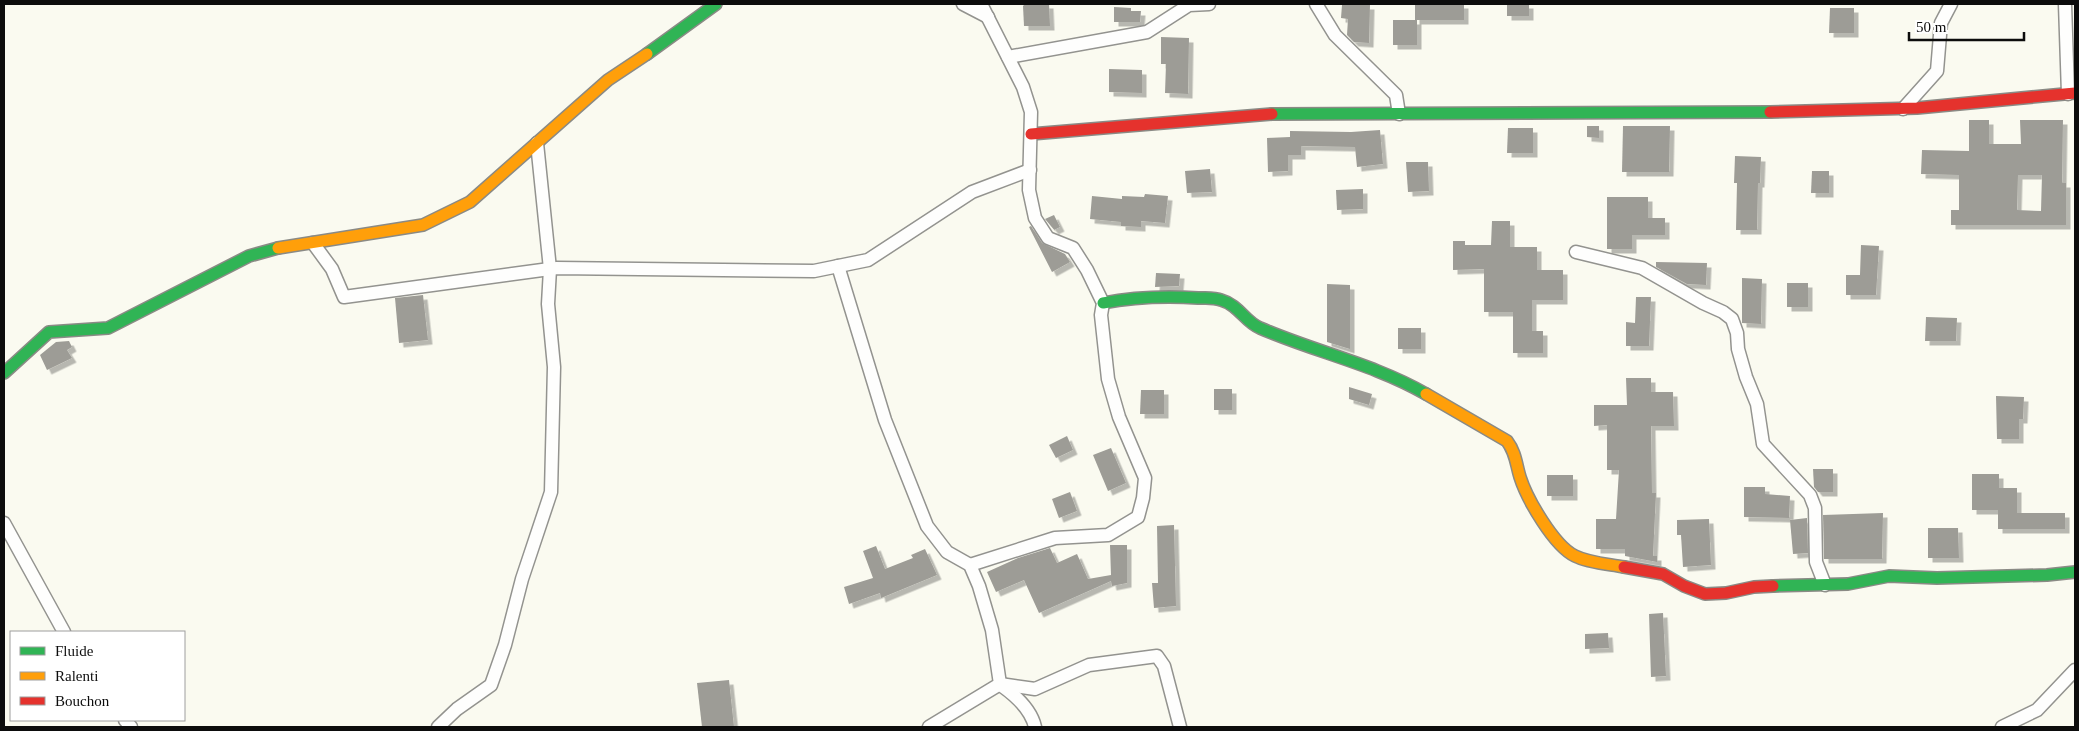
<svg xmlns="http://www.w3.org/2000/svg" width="2079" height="731" font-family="'Times New Roman',serif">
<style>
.building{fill:#9d9c96;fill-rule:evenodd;filter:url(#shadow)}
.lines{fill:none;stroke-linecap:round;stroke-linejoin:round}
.street-casing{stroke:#93938f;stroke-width:15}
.fast-casing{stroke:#8a8a85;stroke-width:14}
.slow-casing{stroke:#8a8a85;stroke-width:14}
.jam-casing{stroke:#8a8a85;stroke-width:14}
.street{stroke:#fefefd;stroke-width:12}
.fast{stroke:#30b455;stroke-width:11}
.slow{stroke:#ff9f0a;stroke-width:11}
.jam{stroke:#e5322d;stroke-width:11}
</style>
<defs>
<filter id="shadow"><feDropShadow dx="4.5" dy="4.5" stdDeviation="0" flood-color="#0004"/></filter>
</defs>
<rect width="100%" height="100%" fill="#fafaf0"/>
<g class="building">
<path d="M1025,4H1049L1050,26H1024L1023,6Z"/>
<rect x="1415" y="4" width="49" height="16"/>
<rect x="1507" y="4" width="22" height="12"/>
<path d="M1342,5H1370L1369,43L1354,42L1347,35L1348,19L1341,18Z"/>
<path d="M1114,7L1131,8V11H1141L1140,22H1114Z"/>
<path d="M1830,8H1854V33H1829Z"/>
<rect x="1393" y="20" width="24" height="25"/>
<path d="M1161,37L1189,38L1188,94L1165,93L1166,64H1161Z"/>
<path d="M1109,69L1142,70V93L1109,92Z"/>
<path d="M1969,120H1989V144H2021L2020,120H2063L2062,183H2066V225H1951V210H1959V175L1921,174L1922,150L1969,151ZM2018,175H2042L2041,211L2017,210Z"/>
<path d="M1587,126H1599V138L1587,137Z"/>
<path d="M1623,126H1670L1669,172H1622Z"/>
<path d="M1508,128H1533V153H1507Z"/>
<path d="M1380,130L1383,164L1357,167L1355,147L1301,146V155H1288V171L1268,172L1267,138L1290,137V131L1351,132Z"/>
<path d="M1735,156L1761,157L1760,183H1758L1757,230H1736L1737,183H1734Z"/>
<path d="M1406,162H1428L1429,191L1408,192Z"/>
<path d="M1210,169L1212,192L1187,193L1185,171Z"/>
<path d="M1812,171H1829V193H1811Z"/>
<path d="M1363,189V209L1337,210L1336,190Z"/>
<path d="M1145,194L1168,196L1165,223L1141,221V227L1121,226V222L1090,219L1092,196L1122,199V196L1144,197Z"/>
<path d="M1607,197H1648V218H1665V235H1632V249H1607Z"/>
<path d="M1054,215L1060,227L1054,230L1056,232L1045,219Z"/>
<path d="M1492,221H1510V247H1537V270H1563V300H1532V331H1543V353H1513V312H1484V269L1453,270V241H1465V245H1491Z"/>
<path d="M1031,226L1042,243L1065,254L1070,262L1052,272L1029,227Z"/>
<path d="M1861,245L1879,246L1876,295H1846V275H1860Z"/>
<path d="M1656,262L1707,263L1706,285L1687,284L1656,267Z"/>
<path d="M1156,273L1180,274L1179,286L1155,287Z"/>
<path d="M1742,278L1762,279L1761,324L1742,323Z"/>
<rect x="1787" y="283" width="21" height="24"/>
<path d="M1327,284L1350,285V349L1327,342Z"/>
<path d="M423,295L428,340L399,343L395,298Z"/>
<path d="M1636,297H1651L1649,346H1626V322L1635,323Z"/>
<path d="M1926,317L1957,318L1956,341H1925Z"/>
<rect x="1398" y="328" width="23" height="21"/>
<path d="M69,341L72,347L67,350L72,358L47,370L40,355L56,342Z"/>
<path d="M1626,378H1651V392H1673L1674,426H1651L1652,493H1656L1653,556H1657V562L1625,556V549H1596V519H1616L1619,470H1607V425L1594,426V405H1627Z"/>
<path d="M1349,387L1372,394L1369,405L1349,399Z"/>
<rect x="1214" y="389" width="18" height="21"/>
<path d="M1141,390H1164V414H1140Z"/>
<path d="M1996,396L2024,397L2023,419H2019V439H1997Z"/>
<path d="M1067,436L1073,450L1056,458L1049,445Z"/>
<path d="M1111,448L1126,483L1108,491L1093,455Z"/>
<path d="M1813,469H1833V492H1818L1814,487Z"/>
<path d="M1972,474H1999V488H2017V513H2065V529H1998V510H1972Z"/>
<rect x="1547" y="475" width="26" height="21"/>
<path d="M1744,487H1765V494L1790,496L1789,518L1744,517Z"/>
<path d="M1070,492L1077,511L1059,518L1052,499Z"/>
<path d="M1883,513L1882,559H1824L1823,515Z"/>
<path d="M1807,518L1808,553L1793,554L1790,520Z"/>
<path d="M1709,519L1711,565L1683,567L1681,535H1677V520Z"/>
<path d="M1174,525L1176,606L1154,608L1152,583H1158L1157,526Z"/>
<path d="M1928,528H1958L1959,558H1928Z"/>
<path d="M1110,545H1127V583L1112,586L1111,581L1039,613L1024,580L996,592L987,572L1018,558L1050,548L1057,563L1077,554L1088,579L1111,575Z"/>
<path d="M876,546L885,569L913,558L911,555L925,549L937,575L881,598L880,593L849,604L844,587L873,578L863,551Z"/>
<path d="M1663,613L1666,676L1651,677L1649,614Z"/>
<path d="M1608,633L1609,648L1585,649V634Z"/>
<path d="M729,680L734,727H702L697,683Z"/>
</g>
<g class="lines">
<g class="street-casing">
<g id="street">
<path d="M963,4L988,17"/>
<path d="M1316,4L1335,35L1396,95L1399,114"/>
<path d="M2065,4L2068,94"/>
<path d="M1008,57L1147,32L1189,5L1209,4"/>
<path d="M1903,109L1937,71L1941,23L1951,4"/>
<path d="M313,243L332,269L344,297L557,268L814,271L868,260L972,192L1030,170"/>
<path d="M1576,252L1642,268L1703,303L1723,312L1732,319L1737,333L1738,349L1746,377L1757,404L1763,444L1810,495L1815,508L1816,562L1825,585"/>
<path d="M838,266L885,420L927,526L947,552L970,565L979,586L992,630L1000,684L929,727"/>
<path d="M4,523L64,632"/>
<path d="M970,565L1055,538L1108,535L1138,517L1143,498L1145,478L1119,417L1108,379L1101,315L1103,303L1087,270L1073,248L1048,238L1035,218L1029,190L1031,112L1023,87L981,4"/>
<path d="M1000,684L1035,689L1089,665L1157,656L1164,666L1180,727"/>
<path d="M1002,686C1016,696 1031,709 1035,727"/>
<path d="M125,720L131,727"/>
<path d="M438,727L457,709L491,685L505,645L522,579L551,492L554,367L548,304L550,269L537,143"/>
<path d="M2002,727L2037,710L2075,670"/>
</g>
</g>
<g class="fast-casing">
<g id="fast">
<path d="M647,54L716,4"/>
<path d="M1272,114L1770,112"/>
<path d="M1103,303C1134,297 1166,296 1198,298C1205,298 1214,297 1221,300C1239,305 1245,322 1260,328C1315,352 1374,364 1426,394"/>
<path d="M4,373L49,332L108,328L249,256L278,248"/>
<path d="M1773,586L1848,584L1889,576L1937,578L2047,575L2075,572"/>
</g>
</g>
<g class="slow-casing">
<g id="slow">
<path d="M278,248L423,225L470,202L608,80L647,54"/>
<path d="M1426,394L1507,441C1516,453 1516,464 1520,477C1527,499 1554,546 1575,556C1589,563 1608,564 1624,567"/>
</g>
</g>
<g class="jam-casing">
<g id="jam">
<path d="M1770,112L1917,108L2075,93"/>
<path d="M1031,134L1272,114"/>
<path d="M1624,567L1663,574L1684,586L1705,594L1726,593L1754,587L1773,586"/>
</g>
</g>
<use href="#street" class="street"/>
<use href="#fast" class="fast"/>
<use href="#slow" class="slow"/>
<use href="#jam" class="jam"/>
</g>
<rect width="2079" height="731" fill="none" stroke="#0c0c0c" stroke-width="10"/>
<rect x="10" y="631" width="175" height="90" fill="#ffffff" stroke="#9e9e9e"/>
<rect x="20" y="647" width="25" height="8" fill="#30b455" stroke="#9e9e9e"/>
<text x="55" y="656" font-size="15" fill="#0c0c0c">Fluide</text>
<rect x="20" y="672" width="25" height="8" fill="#ff9f0a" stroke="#9e9e9e"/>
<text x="55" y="681" font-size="15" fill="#0c0c0c">Ralenti</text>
<rect x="20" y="697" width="25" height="8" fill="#e5322d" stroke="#9e9e9e"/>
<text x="55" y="706" font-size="15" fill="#0c0c0c">Bouchon</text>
<path d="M1909 32v8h115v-8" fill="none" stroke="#0c0c0c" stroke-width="2.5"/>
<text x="1916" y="32" font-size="15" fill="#0c0c0c" stroke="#ffffff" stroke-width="4" paint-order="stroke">50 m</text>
</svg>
